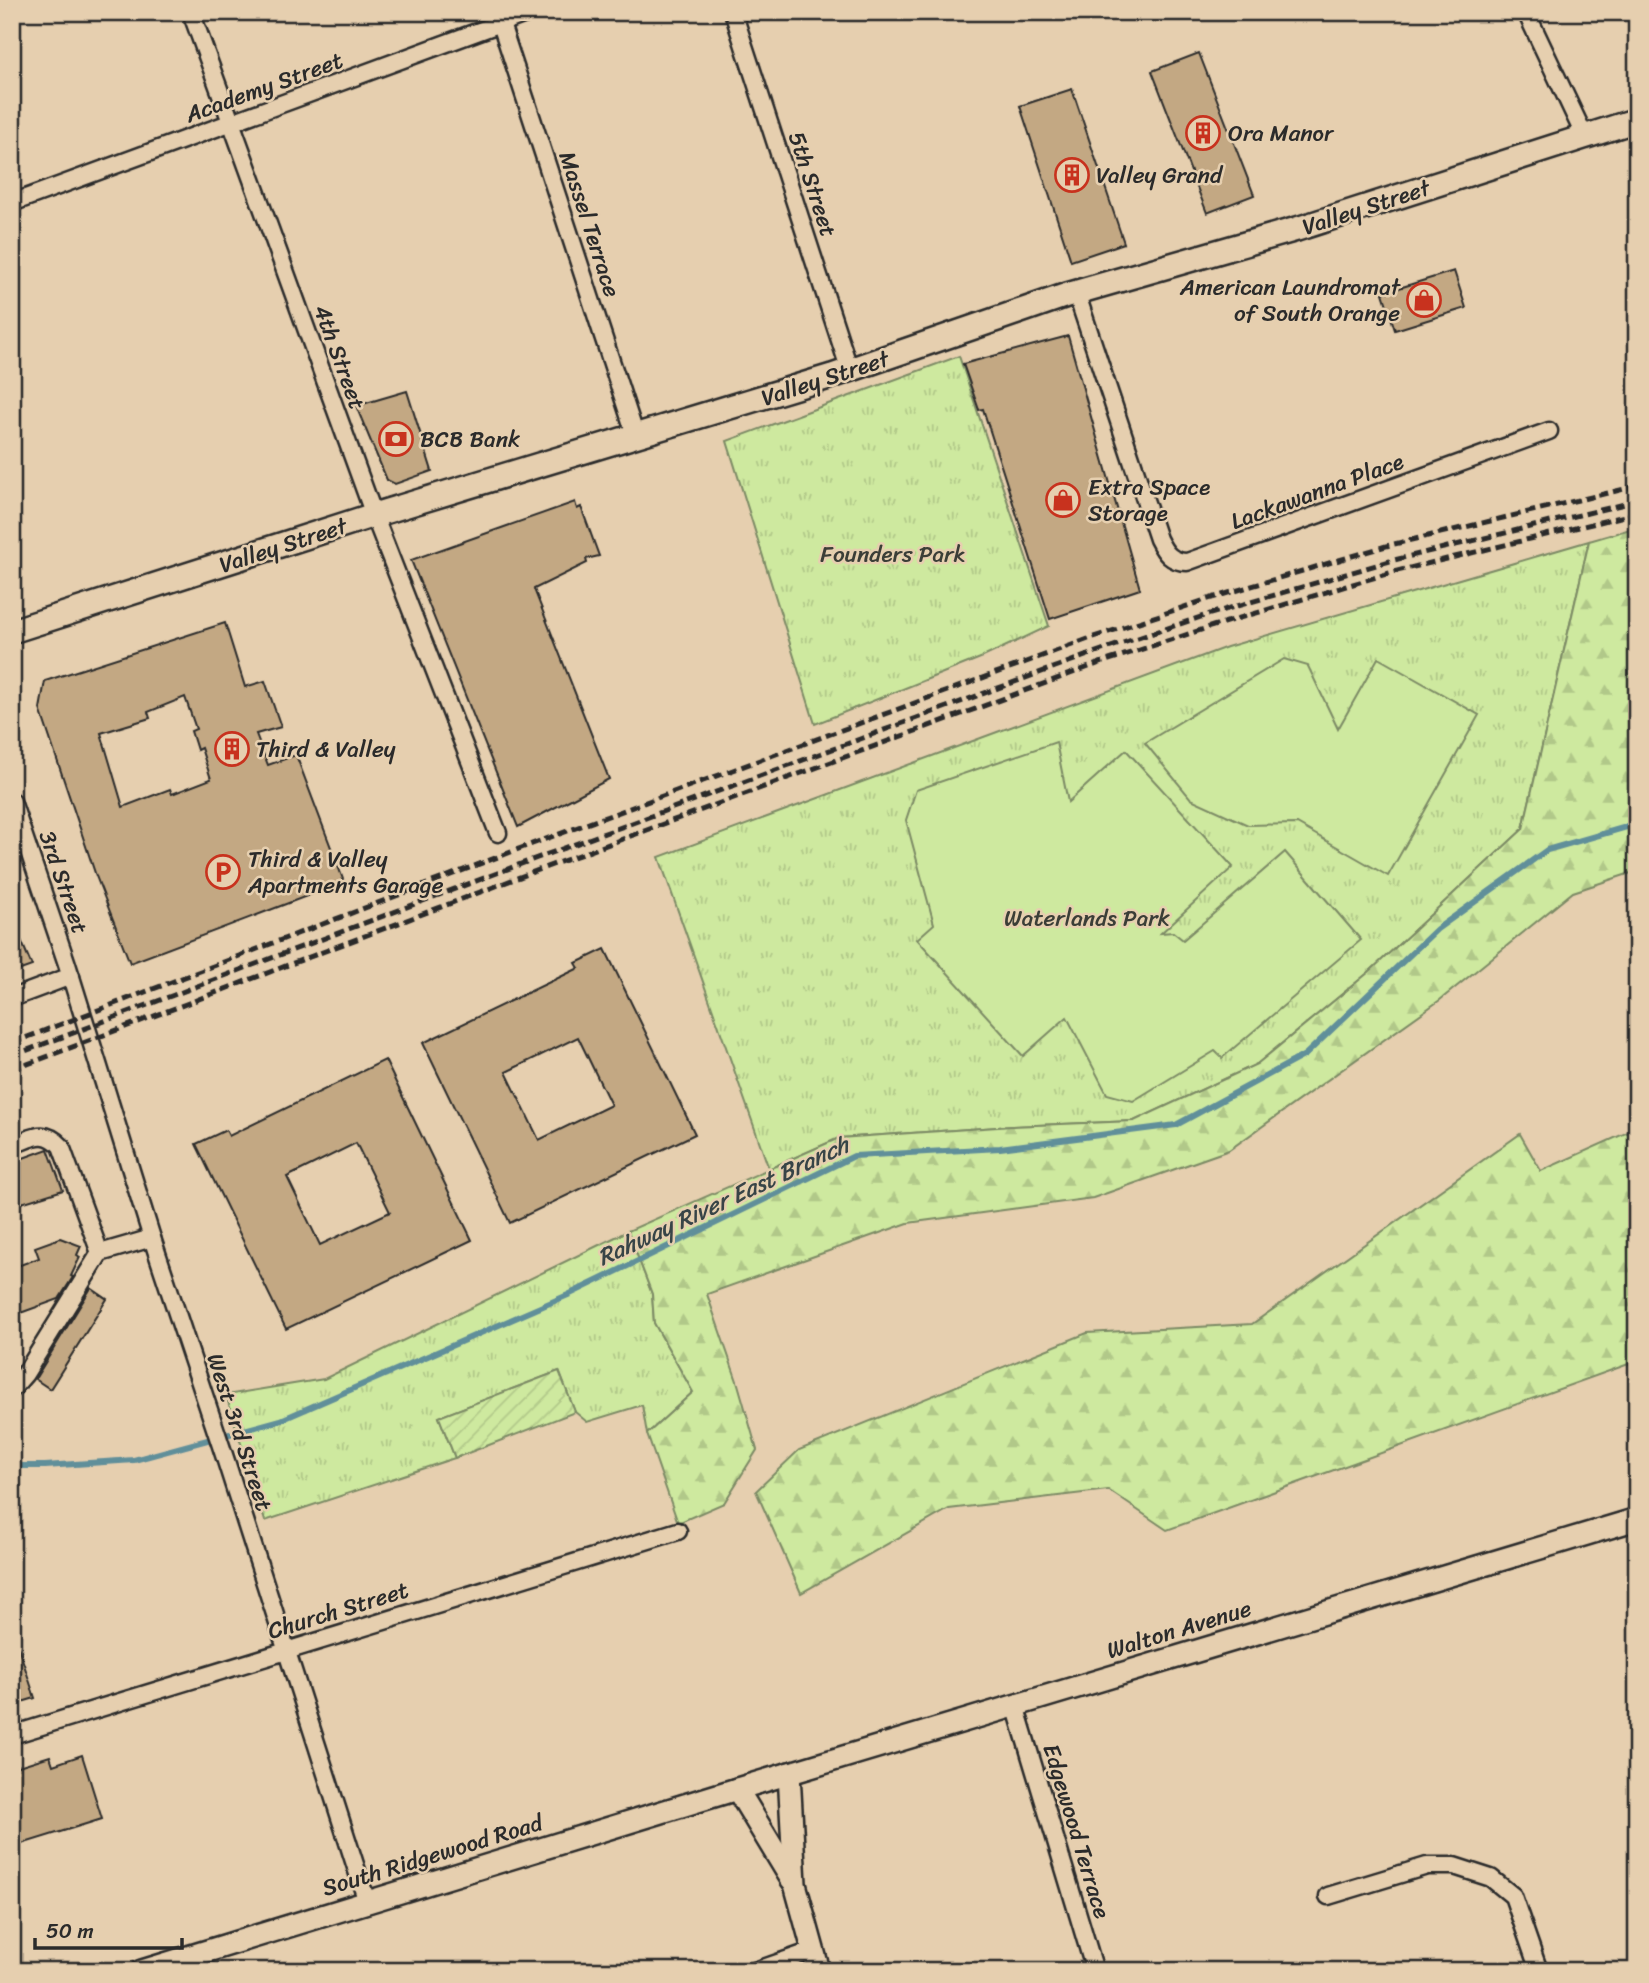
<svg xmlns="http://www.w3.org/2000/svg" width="1649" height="1983" font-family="Sriracha,sans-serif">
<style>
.grass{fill:url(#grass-tufts);stroke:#7c8a65;stroke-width:2}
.forest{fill:url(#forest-firs);stroke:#7c8a65;stroke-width:2}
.garden{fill:url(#garden-furrows);stroke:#7c8a65;stroke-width:2}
.pitch{fill:#cee99f;stroke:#7c8a65;stroke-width:2}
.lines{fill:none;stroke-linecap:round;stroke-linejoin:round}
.stream{stroke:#618f9a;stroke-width:6}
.building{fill:#c3a883;stroke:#2b2b2b;stroke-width:2;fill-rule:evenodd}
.minor-casing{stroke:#2b2b2b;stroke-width:21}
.tertiary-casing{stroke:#2b2b2b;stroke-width:26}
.secondary-casing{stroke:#2b2b2b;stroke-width:28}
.minor{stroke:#e6cfaf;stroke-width:16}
.tertiary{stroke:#e6cfaf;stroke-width:21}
.secondary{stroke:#e6cfaf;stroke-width:23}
.rail{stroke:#2b2b2b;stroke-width:5;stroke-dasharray:10 5;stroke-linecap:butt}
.labels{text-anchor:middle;stroke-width:5;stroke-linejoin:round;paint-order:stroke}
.street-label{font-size:23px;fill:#2b2b2b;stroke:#e6cfaf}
.poi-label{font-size:23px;fill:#2b2b2b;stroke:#e6cfaf;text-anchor:start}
.park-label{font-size:23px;fill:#3b3e37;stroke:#e6cfaf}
.water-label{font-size:24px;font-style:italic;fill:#384447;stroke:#e6cfaf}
</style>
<defs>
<pattern id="grass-tufts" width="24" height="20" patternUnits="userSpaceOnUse" patternTransform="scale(1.75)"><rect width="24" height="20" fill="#cee99f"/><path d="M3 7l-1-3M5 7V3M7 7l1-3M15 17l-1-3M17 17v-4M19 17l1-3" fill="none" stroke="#b1c889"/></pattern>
<pattern id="forest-firs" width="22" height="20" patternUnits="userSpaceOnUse" patternTransform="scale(1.75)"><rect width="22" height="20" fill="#cee99f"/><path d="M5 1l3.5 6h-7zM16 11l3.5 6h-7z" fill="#b1c889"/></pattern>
<pattern id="garden-furrows" width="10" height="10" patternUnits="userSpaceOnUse" patternTransform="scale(1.75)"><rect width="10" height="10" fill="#cee99f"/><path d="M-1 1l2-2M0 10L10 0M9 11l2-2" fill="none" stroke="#b1c889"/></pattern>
</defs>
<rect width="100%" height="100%" fill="#e6cfaf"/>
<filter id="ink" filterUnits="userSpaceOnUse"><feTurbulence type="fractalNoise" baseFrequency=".0143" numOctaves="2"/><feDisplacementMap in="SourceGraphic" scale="14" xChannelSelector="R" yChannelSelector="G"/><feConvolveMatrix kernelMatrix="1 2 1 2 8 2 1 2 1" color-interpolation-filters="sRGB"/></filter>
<g filter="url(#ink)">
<g class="grass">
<path d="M959,356L1049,626L983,657L815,724L727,441Z"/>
<path d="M1589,541L1523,829L1369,972L1257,1064L1134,1121L1012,1126L839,1138L769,1169L659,857L1227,647Z"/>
<path d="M628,1231L652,1294L654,1323L693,1392L647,1434L642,1405L587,1422L575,1412L559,1371L439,1417L455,1458L265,1521L226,1395L324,1379Z"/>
</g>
<g class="forest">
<path d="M1637,527V871L1573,892L1440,1000L1229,1150L1093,1198L908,1223L707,1294L738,1384L757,1450L724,1503L678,1523L647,1434L693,1392L654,1323L652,1294L628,1231L839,1138L1012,1126L1134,1121L1257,1064L1369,972L1523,829L1589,541Z"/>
<path d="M1637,1128V1361L1167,1530L1108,1490L949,1509L801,1593L756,1491L799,1450L1087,1333L1252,1324L1520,1134L1541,1171Z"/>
</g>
<path class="garden" d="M559,1371L575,1412L455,1458L439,1417Z"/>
<g class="pitch">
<path d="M1378,658L1479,715L1388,876L1297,824L1248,825L1191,799L1145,743L1284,659L1308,666L1338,729Z"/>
<path d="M1056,742L1068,802L1126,750L1233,867L1161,933L1173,932L1183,940L1285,852L1361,940L1222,1058L1215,1051L1133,1101L1107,1094L1067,1017L1023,1056L917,939L934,924L906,820L916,790Z"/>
</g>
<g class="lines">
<path class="stream" d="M12,1466H45L134,1460L281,1420L568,1295L854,1156L1000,1148L1176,1125L1305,1055L1437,929L1547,850L1637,824"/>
</g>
<g class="building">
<path d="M1199,53L1254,195L1207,213L1152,71Z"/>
<path d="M1072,89L1124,243L1071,261L1020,106Z"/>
<path d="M1454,271L1466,308L1395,330L1383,293Z"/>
<path d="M1068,336L1140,589L1050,619L983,409L979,410L963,364Z"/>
<path d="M407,391L432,471L395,484L387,480L356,406Z"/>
<path d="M575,502L577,509L581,507L599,556L586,559L587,563L534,589L609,779L518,827L411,560Z"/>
<path d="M225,623L245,687L265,681L281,727L256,734L268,765L296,755L344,882L130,963L96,876L40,709L45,681ZM185,697L196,729L191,731L197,750L201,748L211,779L172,794L170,789L123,807L101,733L150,718L148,712Z"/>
<path d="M12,919L32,966L12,973Z"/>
<path d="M605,949L695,1134L510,1223L423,1043L579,968L576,963ZM578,1037L611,1105L539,1140L506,1072Z"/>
<path d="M385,1060L472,1240L286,1329L196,1144L226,1130L229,1136ZM356,1143L390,1212L320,1245L287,1177Z"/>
<path d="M48,1149L63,1190L12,1206V1162Z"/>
<path d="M60,1238L81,1246L77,1255L80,1257L71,1276L73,1277L59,1299L12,1316V1268L39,1258L35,1247Z"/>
<path d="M91,1288L107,1299L50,1389L35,1379Z"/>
<path d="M15,1637L35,1698L12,1705V1638Z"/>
<path d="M82,1755L102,1819L12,1847V1768L50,1756L53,1765Z"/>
</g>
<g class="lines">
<g class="minor-casing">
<g id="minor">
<path d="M191,12L374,515L498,833"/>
<path d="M733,12L850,371"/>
<path d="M1526,12L1585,137"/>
<path d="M501,24L636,437"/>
<path d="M12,203L531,12"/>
<path d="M1076,292L1158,539C1165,553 1171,562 1187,562L1549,431"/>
<path d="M12,801L67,964L152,1238L226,1461L367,1902"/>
<path d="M12,998L71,976"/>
<path d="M12,1145C33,1138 44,1128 61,1146L100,1253"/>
<path d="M12,1389L25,1374L100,1253L152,1238"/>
<path d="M1015,1705L1095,1971"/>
<path d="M12,1735L678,1531"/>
<path d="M1328,1896L1427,1866H1454L1491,1878L1513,1896L1539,1971"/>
<path d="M755,1971L812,1951"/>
</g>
</g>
<g class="tertiary-casing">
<g id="tertiary">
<path d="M789,1773L795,1884L819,1971"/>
<path d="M737,1789L792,1880"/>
<path d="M142,1971L737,1789L1637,1519"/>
</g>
</g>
<g class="secondary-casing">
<path id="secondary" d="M12,631L374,515L832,376L1067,295L1297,229L1637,120"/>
</g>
<use href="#minor" class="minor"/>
<use href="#tertiary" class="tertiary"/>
<use href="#secondary" class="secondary"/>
<g class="rail">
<path d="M12,1043L524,847L1091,638L1205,600L1386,546L1637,486"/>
<path d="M12,1056L529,861L1096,652L1210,614L1390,561L1637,501"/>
<path d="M12,1070L533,872L1100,663L1213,626L1393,572L1637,513"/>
</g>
</g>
</g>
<defs>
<g id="building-ring" transform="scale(1.75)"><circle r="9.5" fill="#e6cfaf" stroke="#c8321e" stroke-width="1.5"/><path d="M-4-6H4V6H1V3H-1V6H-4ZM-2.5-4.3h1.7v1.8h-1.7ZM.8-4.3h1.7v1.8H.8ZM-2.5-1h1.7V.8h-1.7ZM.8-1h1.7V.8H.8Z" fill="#c8321e"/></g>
<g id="shop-ring" transform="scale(1.75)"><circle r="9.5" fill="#e6cfaf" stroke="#c8321e" stroke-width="1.5"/><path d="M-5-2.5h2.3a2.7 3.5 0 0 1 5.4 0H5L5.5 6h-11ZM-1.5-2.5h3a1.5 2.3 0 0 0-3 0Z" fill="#c8321e"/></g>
<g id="bank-ring" transform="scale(1.75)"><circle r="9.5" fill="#e6cfaf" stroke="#c8321e" stroke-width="1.5"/><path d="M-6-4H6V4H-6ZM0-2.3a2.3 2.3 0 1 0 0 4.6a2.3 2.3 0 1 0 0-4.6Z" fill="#c8321e"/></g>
<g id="parking-ring" transform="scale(1.75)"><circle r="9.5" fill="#e6cfaf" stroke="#c8321e" stroke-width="1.5"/><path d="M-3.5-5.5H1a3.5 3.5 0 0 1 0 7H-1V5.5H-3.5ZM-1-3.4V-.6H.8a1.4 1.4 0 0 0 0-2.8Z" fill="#c8321e"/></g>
</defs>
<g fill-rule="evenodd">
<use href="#building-ring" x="1203" y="133"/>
<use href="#building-ring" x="1072" y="175"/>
<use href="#shop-ring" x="1424" y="300"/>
<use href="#bank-ring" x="396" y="439"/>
<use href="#shop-ring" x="1063" y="500"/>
<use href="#building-ring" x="232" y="749"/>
<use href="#parking-ring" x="223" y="872"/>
</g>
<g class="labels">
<g class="street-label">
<text transform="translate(264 87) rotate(-20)" y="8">Academy Street</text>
<text transform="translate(813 184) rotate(72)" y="8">5th Street</text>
<text transform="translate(1366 207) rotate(-18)" y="8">Valley Street</text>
<text transform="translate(590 224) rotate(72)" y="8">Massel Terrace</text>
<text transform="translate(340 357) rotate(70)" y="8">4th Street</text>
<text transform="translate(825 378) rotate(-18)" y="8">Valley Street</text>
<text transform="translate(1317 491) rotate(-20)" y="8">Lackawanna Place</text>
<text transform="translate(283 545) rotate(-18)" y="8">Valley Street</text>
<text transform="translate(64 882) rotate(71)" y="8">3rd Street</text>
<text transform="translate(240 1432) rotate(72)" y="8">West 3rd Street</text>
<text transform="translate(338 1610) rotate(-17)" y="8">Church Street</text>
<text transform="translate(1179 1629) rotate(-17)" y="8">Walton Avenue</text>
<text transform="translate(1077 1831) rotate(73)" y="8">Edgewood Terrace</text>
<text transform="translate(432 1855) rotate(-17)" y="8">South Ridgewood Road</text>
</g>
<g class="poi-label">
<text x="1228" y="141">Ora Manor</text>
<text x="1096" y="183">Valley Grand</text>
<text x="1400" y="295" text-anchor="end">American Laundromat<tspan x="1400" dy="26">of South Orange</tspan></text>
<text x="420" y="447">BCB Bank</text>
<text x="1088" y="495">Extra Space<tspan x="1088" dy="26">Storage</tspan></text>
<text x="256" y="757">Third &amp; Valley</text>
<text x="248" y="867">Third &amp; Valley<tspan x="248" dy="26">Apartments Garage</tspan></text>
</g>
<g class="park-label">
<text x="893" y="562">Founders Park</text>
<text x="1087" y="926">Waterlands Park</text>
</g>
<g class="water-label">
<text transform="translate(723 1201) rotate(-25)" y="8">Rahway River East Branch</text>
</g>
</g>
<rect width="1649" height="1983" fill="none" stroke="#e6cfaf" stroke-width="42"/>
<rect x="21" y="21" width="1607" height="1941" fill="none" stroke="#2b2b2b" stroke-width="2.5" filter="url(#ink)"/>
<path d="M35 1938v10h147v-10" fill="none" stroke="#2b2b2b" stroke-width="3.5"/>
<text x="46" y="1938" font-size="21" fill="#2b2b2b" stroke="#e6cfaf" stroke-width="5" paint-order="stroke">50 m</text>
</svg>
